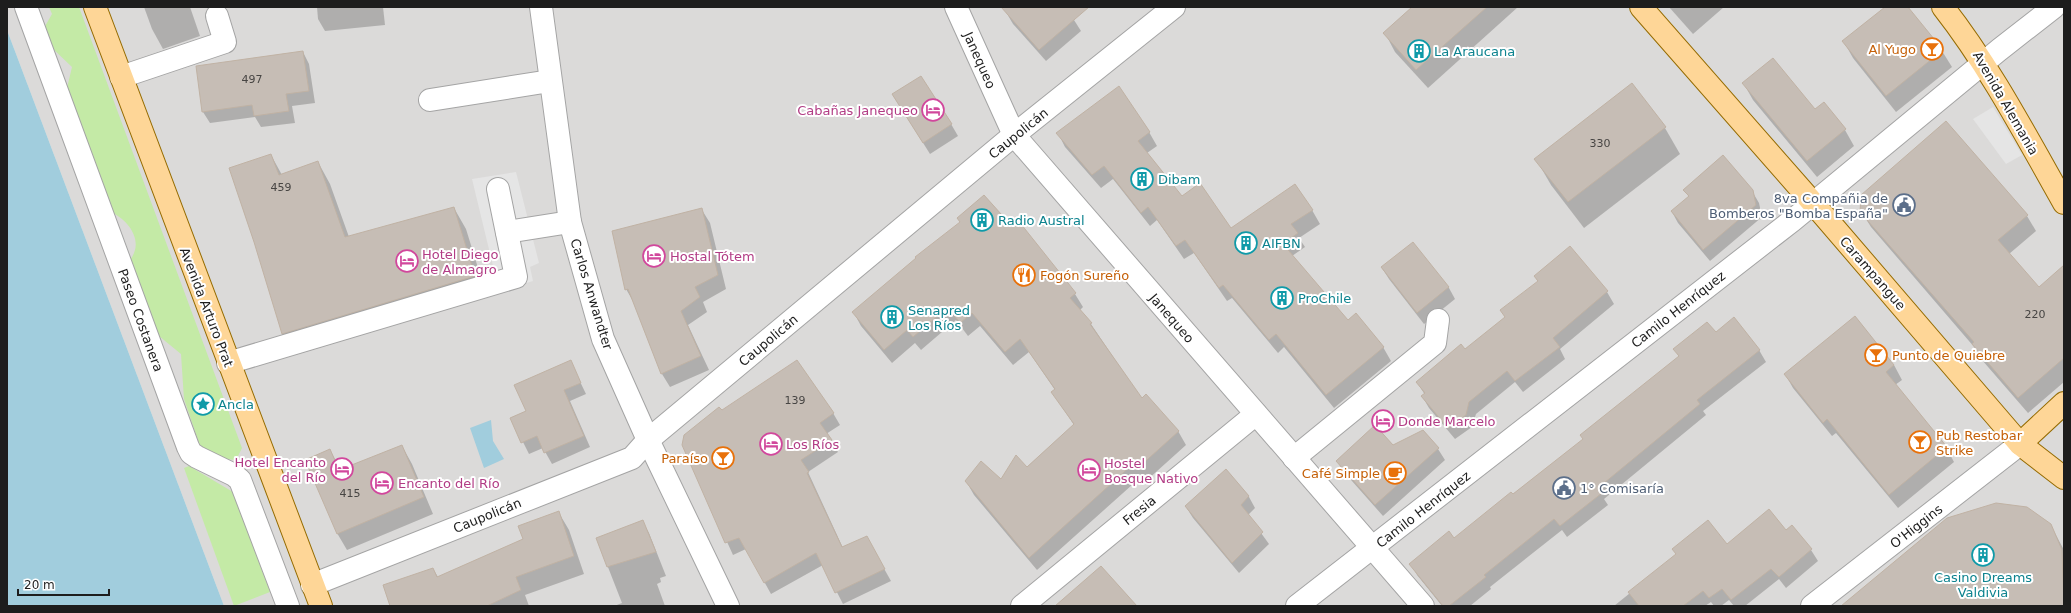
<svg xmlns="http://www.w3.org/2000/svg" width="2071" height="613" font-family="'DejaVu Sans',sans-serif">
<style>
.residential{fill:#dbdad9}
.grass{fill:#c4eaa6}
.parking{fill:#e5e5e5}
.water{fill:#a1cddd}
.shadow{fill:#0003}
.building{fill:#c6bdb5;stroke:#c0b2a4}
.lines{fill:none;stroke-linecap:round;stroke-linejoin:round}
.minor-casing{stroke:#a4a4a4;stroke-width:24}
.major-casing{stroke:#956b00;stroke-width:24}
.minor{stroke:#fff;stroke-width:22}
.major{stroke:#fed697;stroke-width:22}
.labels{text-anchor:middle;stroke-width:4;stroke-linejoin:round;paint-order:stroke}
.number-label{font-size:11px;fill:#474543}
.food-label{font-size:13px;fill:#c56008;stroke:#fff;text-anchor:end}
.culture-label{font-size:13px;fill:#0d838f;stroke:#fff;text-anchor:start}
.street-label{font-size:13px;fill:#1d1d1d;stroke:#fff}
.hotel-label{font-size:13px;fill:#b23c85;stroke:#fff;text-anchor:start}
.service-label{font-size:13px;fill:#4e5e75;stroke:#fff;text-anchor:end}
</style>
<rect width="100%" height="100%" fill="#eeebe2"/>
<path class="residential" d="M7,7H2064V606H224L7,30Z"/>
<g class="grass">
<path d="M49,7H79L242,448L236,460L226,459L201,449L184,399L181,354L159,336L130,260C144,242 130,222 113,213L67,88L72,67L50,46L44,28L52,14Z"/>
<path d="M189,466L233,492L270,592L234,606L184,468Z"/>
</g>
<g class="parking">
<path d="M1993,107L2022,155L2006,164L1973,119Z"/>
<path d="M516,172L539,263L530,267L533,281L513,287L494,270L472,179Z"/>
</g>
<g class="water">
<path d="M7,30L224,606H7Z"/>
<path d="M491,420L493,441L504,459L484,468L470,428Z"/>
</g>
<g class="shadow">
<path d="M144,7H190L200,36L163,49L152,29Z"/>
<path d="M317,7H383L385,25L325,31L318,19Z"/>
<path d="M1012,7H1062L1074,20L1081,31L1046,61L1013,24L1006,12Z"/>
<path d="M1414,7H1518L1428,88L1395,52L1385,33Z"/>
<path d="M1669,7H1724L1693,34Z"/>
<path d="M1886,7H1906L1942,51L1952,67L1896,112L1853,58L1844,42Z"/>
<path d="M303,52L309,64L315,103L292,106L295,123L261,127L255,117L210,123L203,112Z"/>
<path d="M1744,84L1815,110L1823,104L1845,130L1854,146L1817,177L1753,100Z"/>
<path d="M893,95L951,124L958,136L930,154Z"/>
<path d="M1946,123L2027,216L2036,231L2009,254L2038,288L2064,286V382L2028,413L1982,360L1975,348L1871,227L1861,211Z"/>
<path d="M1665,128L1680,154L1584,228L1551,185L1536,159Z"/>
<path d="M1149,132L1157,146L1147,153L1182,197L1231,229L1312,210L1320,224L1299,238L1305,247L1292,256L1347,321L1383,347L1391,361L1334,408L1284,347L1278,353L1232,298L1227,301L1194,253L1184,259L1157,220L1150,226L1113,179L1101,188L1065,147L1058,133Z"/>
<path d="M271,155L282,175L318,162L330,184L349,237L454,208L466,229L487,297L295,355L282,334Z"/>
<path d="M1684,190L1752,191L1759,203L1762,217L1710,261L1678,223L1672,212L1689,197Z"/>
<path d="M702,210L710,223L726,289L703,302L707,312L688,325L709,370L670,387L662,374L634,303L626,289Z"/>
<path d="M1017,220L1075,294L1083,307L1080,310L1091,324L1142,400L1178,431L1186,445L1146,481L1142,476L1037,570L974,495L966,481H1001L1026,468L1074,425L1052,392L1055,390L1029,352L1013,365L980,326L968,336L956,320L921,350L915,343L892,363L861,326L854,313L1010,226Z"/>
<path d="M1413,243L1449,288L1455,299L1424,324L1389,279L1382,268Z"/>
<path d="M1570,247L1607,292L1614,304L1560,349L1565,359L1523,392L1515,382L1476,414L1472,427L1455,439L1429,408L1422,396L1425,395L1417,382L1465,350L1506,318L1538,282L1535,276Z"/>
<path d="M1715,333L1759,350L1766,362L1703,411L1706,415L1604,499L1608,505L1567,537L1562,530L1490,587L1491,589L1470,606H1442L1417,575L1411,564L1454,539L1584,440L1679,357L1675,349Z"/>
<path d="M570,361L586,394L570,401L590,447L552,464L543,448L529,454L511,418L527,411Z"/>
<path d="M1894,365L1902,380L1895,385L1946,447L1954,462L1898,508L1836,433L1832,436L1793,388L1785,374Z"/>
<path d="M721,412L833,413L840,425L826,434L838,452L808,472L843,548L873,549L891,581L843,604L823,565L771,594L746,549L733,555L683,445Z"/>
<path d="M1423,431L1438,449L1445,460L1383,516L1344,472L1337,461L1392,446Z"/>
<path d="M402,446L412,464L433,514L347,550L337,533L330,450L341,470Z"/>
<path d="M1226,471L1249,497L1255,508L1248,515L1269,544L1239,573L1193,518L1186,507Z"/>
<path d="M559,513L569,530L584,574L525,595L529,606H391L433,569L438,577L524,539Z"/>
<path d="M642,521L649,533L666,576L660,578L661,582L657,584L665,606H614L622,603L597,539Z"/>
<path d="M2050,524L2064,550V606H1842Z"/>
<path d="M1786,532L1811,550L1818,561L1786,588L1779,579L1745,606H1734L1729,600L1721,606H1714L1711,602L1705,606H1614L1677,555Z"/>
</g>
<g class="building">
<path d="M1001,7H1089L1039,50Z"/>
<path d="M1412,7H1487L1416,70L1383,33Z"/>
<path d="M1885,7H1908L1943,50L1886,96L1842,41Z"/>
<path d="M303,51L309,91L286,94L289,111L254,116L252,105L202,112L196,66Z"/>
<path d="M1773,58L1815,109L1824,102L1846,129L1807,161L1742,83Z"/>
<path d="M921,76L952,124L923,143L892,94Z"/>
<path d="M1632,83L1666,127L1568,202L1534,159Z"/>
<path d="M1119,86L1150,132L1138,141L1182,196L1200,183L1231,228L1295,184L1313,210L1291,224L1298,233L1283,244L1348,320L1356,313L1384,347L1326,395L1276,334L1269,340L1223,285L1219,288L1185,240L1176,246L1148,207L1141,213L1104,166L1092,175L1056,133Z"/>
<path d="M1946,121L2028,215L1998,240L2039,287L2064,265V358L2018,398L1972,344L1974,342L1860,212L1861,195Z"/>
<path d="M271,154L279,175L318,161L345,237L454,207L475,276L282,334L254,242L229,168Z"/>
<path d="M1723,155L1753,190L1756,205L1703,250L1671,211L1689,196L1683,190Z"/>
<path d="M984,195L1010,224L1017,219L1076,293L1070,298L1092,323L1090,324L1142,398L1146,394L1179,431L1138,468L1134,463L1029,558L965,481L981,461L1001,479L1016,455L1027,467L1074,424L1051,392L1055,389L1020,339L1005,352L972,313L960,323L948,307L913,337L907,330L884,350L852,312L916,258L915,257L960,222L957,218Z"/>
<path d="M702,208L718,275L695,287L700,297L681,311L701,356L661,374L628,289L625,290L612,231Z"/>
<path d="M1413,242L1449,287L1417,313L1381,267Z"/>
<path d="M1570,246L1608,291L1553,338L1560,347L1515,381L1507,371L1469,402L1466,415L1448,428L1421,396L1425,393L1416,382L1461,344L1465,349L1505,317L1500,310L1538,281L1534,276Z"/>
<path d="M1855,316L1894,365L1886,372L1947,447L1889,495L1827,419L1823,423L1784,374Z"/>
<path d="M1734,317L1760,350L1697,400L1700,404L1598,488L1602,493L1560,526L1554,519L1484,575L1486,577L1449,606H1443L1409,564L1449,531L1454,538L1511,492L1513,494L1583,439L1580,435L1679,356L1673,349L1707,322L1716,332Z"/>
<path d="M571,360L581,383L564,390L584,436L544,453L537,436L521,443L510,418L526,411L514,385Z"/>
<path d="M797,360L834,413L820,423L832,440L801,460L809,472L807,473L842,547L867,536L885,569L835,593L816,553L764,583L739,538L725,543L682,445L684,435L719,407L722,410Z"/>
<path d="M1375,425L1393,445L1423,430L1439,448L1375,505L1336,461Z"/>
<path d="M402,445L424,497L337,534L305,460L330,449L339,470Z"/>
<path d="M1226,469L1249,496L1241,505L1263,532L1232,563L1185,506Z"/>
<path d="M1996,503L2027,507L2051,524L2062,550L2064,606H1841L1947,518Z"/>
<path d="M1769,509L1786,530L1792,525L1812,549L1779,577L1771,569L1731,600L1722,589L1709,598L1703,591L1683,606H1639L1628,592L1676,554L1672,549L1708,520L1727,544Z"/>
<path d="M559,511L574,556L516,577L521,590L487,606H390L383,585L433,568L437,577L523,539L518,526Z"/>
<path d="M643,520L656,552L607,567L596,538Z"/>
<path d="M1101,566L1137,606H1055Z"/>
</g>
<g class="lines">
<g class="minor-casing">
<g id="minor">
<path d="M26,7L188,447L191,453L197,457L234,475L240,480L288,606"/>
<path d="M541,7L570,222L603,339L648,440L728,606"/>
<path d="M956,7L1014,135L1423,606"/>
<path d="M121,77L225,42L217,16"/>
<path d="M430,100L550,81"/>
<path d="M507,232L570,222"/>
<path d="M228,363L516,277L498,189"/>
<path d="M1294,458L1435,343L1438,320"/>
<path d="M312,585L632,458L648,440L1014,135L1174,7"/>
<path d="M1022,606L1256,414"/>
<path d="M1297,606L1793,220L1999,50L2054,7"/>
<path d="M1812,606L2020,444"/>
</g>
</g>
<g class="major-casing">
<g id="major">
<path d="M95,7L321,606"/>
<path d="M1641,7L1813,203L2020,444L2064,478"/>
<path d="M1943,7C1990,67 2026,136 2064,203"/>
<path d="M2020,444L2064,403"/>
</g>
</g>
<use href="#minor" class="minor"/>
<use href="#major" class="major"/>
</g>
<defs>
<g id="bar-ring" transform="scale(1.15)"><circle r="9.5" fill="#fff" stroke="#e8710a" stroke-width="1.5"/><path d="M-6-5H6L.8 .8V4.5H3.5V6h-7V4.5H-.8V.8Z" fill="#e8710a"/></g>
<g id="building-ring" transform="scale(1.15)"><circle r="9.5" fill="#fff" stroke="#0f9aa8" stroke-width="1.5"/><path d="M-4-6H4V6H1V3H-1V6H-4ZM-2.5-4.3h1.7v1.8h-1.7ZM.8-4.3h1.7v1.8H.8ZM-2.5-1h1.7V.8h-1.7ZM.8-1h1.7V.8H.8Z" fill="#0f9aa8"/></g>
<g id="hotel-ring" transform="scale(1.15)"><circle r="9.5" fill="#fff" stroke="#d1479c" stroke-width="1.5"/><path d="M-6-4.5h1.5V1H6V5H4.5V3h-9V5H-6ZM-4 0a1.8 1.8 0 1 1 3.6 0ZM.5 0V-2.5h3Q6-2.5 6 0Z" fill="#d1479c"/></g>
<g id="civic-ring" transform="scale(1.15)"><circle r="9.5" fill="#fff" stroke="#5c6f8a" stroke-width="1.5"/><path d="M-.6-6.5H3V-4.5H.6V-3L4-1V1h2V6H-6V1h2V-1L-.6-3ZM-1.2 2.5V6h2.4V2.5Z" fill="#5c6f8a"/></g>
<g id="restaurant-ring" transform="scale(1.15)"><circle r="9.5" fill="#fff" stroke="#e8710a" stroke-width="1.5"/><path d="M-5-6h1v4h1v-4h1v4h1v-4h1v5L-1.5 .5V6h-2V.5L-5-1ZM5-6V6H3V1.5H1.5Q1.5-4 5-6Z" fill="#e8710a"/></g>
<g id="sight-ring" transform="scale(1.15)"><circle r="9.5" fill="#fff" stroke="#0f9aa8" stroke-width="1.5"/><path d="M0-6L1.8-2.2L6-1.7L2.9 1.2L3.7 5.4L0 3.3L-3.7 5.4L-2.9 1.2L-6-1.7L-1.8-2.2Z" fill="#0f9aa8"/></g>
<g id="cafe-ring" transform="scale(1.15)"><circle r="9.5" fill="#fff" stroke="#e8710a" stroke-width="1.5"/><path d="M-5.5-4.5H6V0H3Q3 3.5 0 3.5H-2.5Q-5.5 3.5-5.5 0ZM3-3.2v2h1.7v-2ZM-6 4.5H4V6H-6Z" fill="#e8710a"/></g>
</defs>
<g fill-rule="evenodd">
<use href="#bar-ring" x="1932" y="49"/>
<use href="#building-ring" x="1419" y="51"/>
<use href="#hotel-ring" x="933" y="110"/>
<use href="#building-ring" x="1142" y="179"/>
<use href="#civic-ring" x="1904" y="205"/>
<use href="#building-ring" x="982" y="220"/>
<use href="#building-ring" x="1246" y="243"/>
<use href="#hotel-ring" x="654" y="256"/>
<use href="#hotel-ring" x="407" y="261"/>
<use href="#restaurant-ring" x="1024" y="275"/>
<use href="#building-ring" x="1282" y="298"/>
<use href="#building-ring" x="892" y="317"/>
<use href="#bar-ring" x="1876" y="355"/>
<use href="#sight-ring" x="203" y="404"/>
<use href="#hotel-ring" x="1383" y="421"/>
<use href="#bar-ring" x="1920" y="442"/>
<use href="#hotel-ring" x="771" y="444"/>
<use href="#bar-ring" x="723" y="458"/>
<use href="#hotel-ring" x="342" y="469"/>
<use href="#hotel-ring" x="1089" y="470"/>
<use href="#cafe-ring" x="1395" y="473"/>
<use href="#hotel-ring" x="382" y="483"/>
<use href="#civic-ring" x="1564" y="488"/>
<use href="#building-ring" x="1983" y="555"/>
</g>
<g class="labels">
<g class="number-label">
<text x="252" y="83">497</text>
<text x="1600" y="147">330</text>
<text x="281" y="191">459</text>
<text x="2035" y="318">220</text>
<text x="795" y="404">139</text>
<text x="350" y="497">415</text>
</g>
<g class="food-label">
<text x="1916" y="54">Al Yugo</text>
<text x="1040" y="280" text-anchor="start">Fogón Sureño</text>
<text x="1892" y="360" text-anchor="start">Punto de Quiebre</text>
<text x="1936" y="440" text-anchor="start">Pub Restobar<tspan x="1936" dy="15">Strike</tspan></text>
<text x="708" y="463">Paraíso</text>
<text x="1380" y="478">Café Simple</text>
</g>
<g class="culture-label">
<text x="1434" y="56">La Araucana</text>
<text x="1158" y="184">Dibam</text>
<text x="998" y="225">Radio Austral</text>
<text x="1262" y="248">AIFBN</text>
<text x="1298" y="303">ProChile</text>
<text x="908" y="315">Senapred<tspan x="908" dy="15">Los Ríos</tspan></text>
<text x="218" y="409">Ancla</text>
<text x="1983" y="582" text-anchor="middle">Casino Dreams<tspan x="1983" dy="15">Valdivia</tspan></text>
</g>
<g class="street-label">
<text transform="translate(980 60) rotate(66)" y="5">Janequeo</text>
<text transform="translate(2006 103) rotate(60)" y="5">Avenida Alemania</text>
<text transform="translate(1018 133) rotate(-39)" y="5">Caupolicán</text>
<text transform="translate(1873 273) rotate(49)" y="5">Carampangue</text>
<text transform="translate(592 294) rotate(73)" y="5">Carlos Anwandter</text>
<text transform="translate(207 307) rotate(69)" y="5">Avenida Arturo Prat</text>
<text transform="translate(1678 309) rotate(-38)" y="5">Camilo Henríquez</text>
<text transform="translate(1172 318) rotate(49)" y="5">Janequeo</text>
<text transform="translate(141 320) rotate(70)" y="5">Paseo Costanera</text>
<text transform="translate(768 340) rotate(-40)" y="5">Caupolicán</text>
<text transform="translate(1423 509) rotate(-38)" y="5">Camilo Henríquez</text>
<text transform="translate(1139 510) rotate(-39)" y="5">Fresia</text>
<text transform="translate(487 515) rotate(-22)" y="5">Caupolicán</text>
<text transform="translate(1916 526) rotate(-38)" y="5">O'Higgins</text>
</g>
<g class="hotel-label">
<text x="918" y="115" text-anchor="end">Cabañas Janequeo</text>
<text x="422" y="259">Hotel Diego<tspan x="422" dy="15">de Almagro</tspan></text>
<text x="670" y="261">Hostal Tótem</text>
<text x="1398" y="426">Donde Marcelo</text>
<text x="786" y="449">Los Ríos</text>
<text x="326" y="467" text-anchor="end">Hotel Encanto<tspan x="326" dy="15">del Río</tspan></text>
<text x="1104" y="468">Hostel<tspan x="1104" dy="15">Bosque Nativo</tspan></text>
<text x="398" y="488">Encanto del Río</text>
</g>
<g class="service-label">
<text x="1888" y="203">8va Compañia de<tspan x="1888" dy="15">Bomberos "Bomba España"</tspan></text>
<text x="1580" y="493" text-anchor="start">1° Comisaría</text>
</g>
</g>
<rect width="2071" height="613" fill="none" stroke="#1d1d1d" stroke-width="16"/>
<path d="M18 589v6h91v-6" fill="none" stroke="#1d1d1d" stroke-width="2"/>
<text x="24" y="589" font-size="12" fill="#1d1d1d" stroke="#ffffff" stroke-width="3" paint-order="stroke">20 m</text>
</svg>
